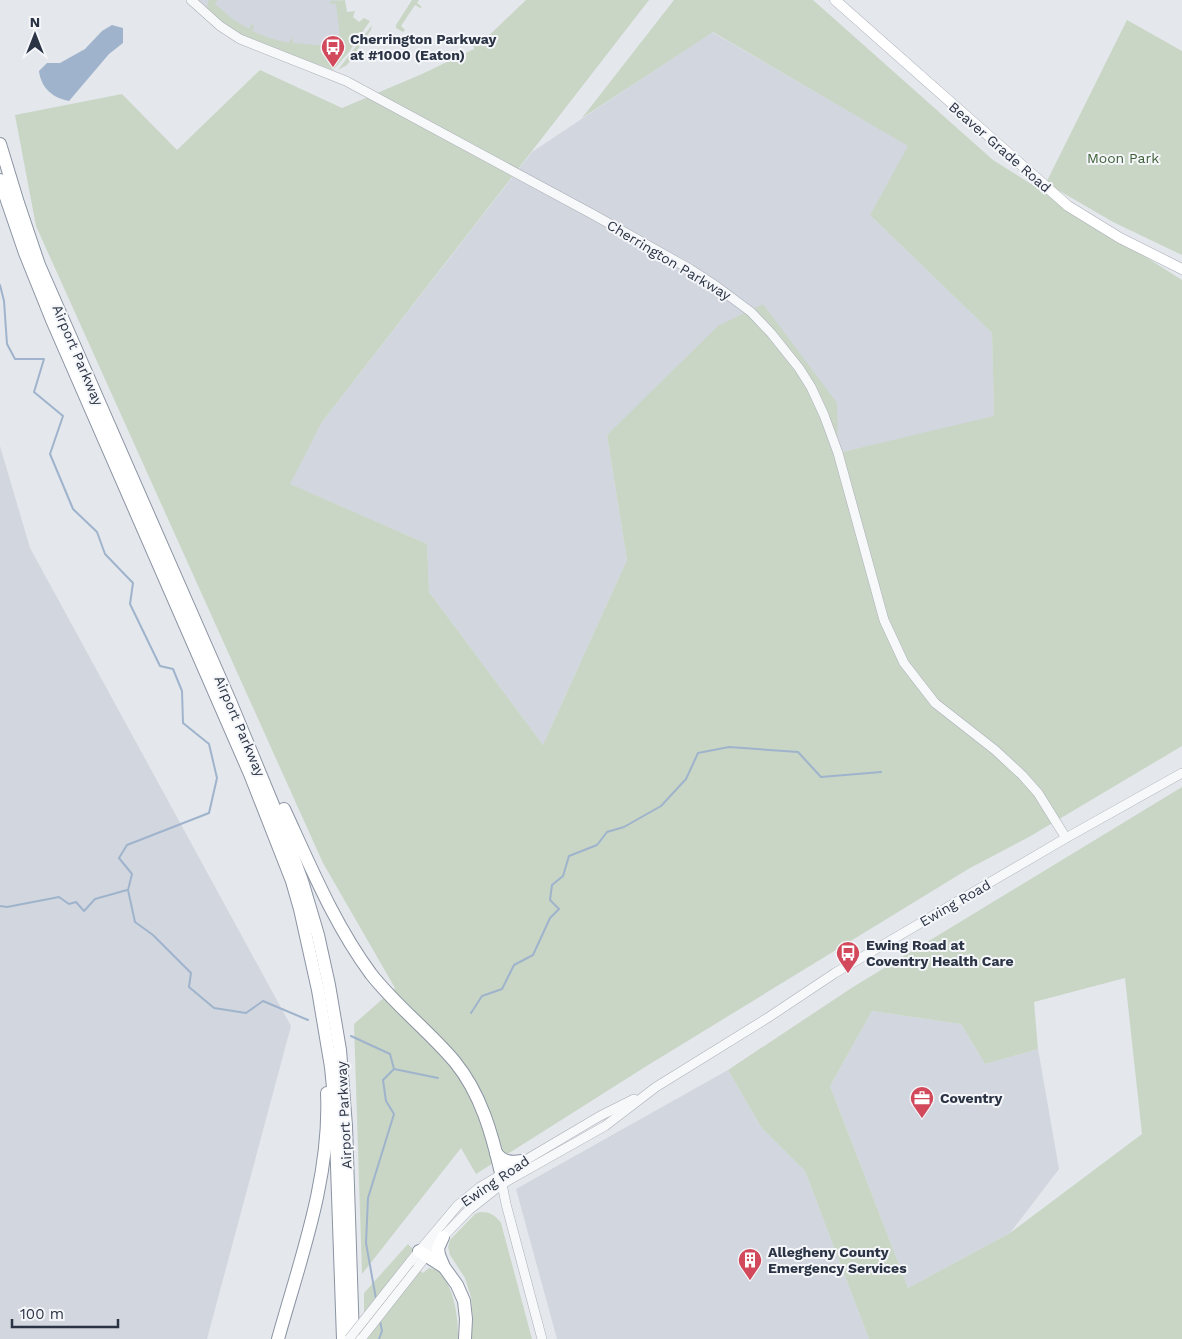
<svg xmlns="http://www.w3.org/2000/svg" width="1182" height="1339" font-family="'Work Sans',sans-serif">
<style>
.built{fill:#d2d6de}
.green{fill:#c9d6c5;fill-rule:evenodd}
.water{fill:#9fb4cc}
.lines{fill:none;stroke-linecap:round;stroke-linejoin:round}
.stream{stroke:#9fb4cc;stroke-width:2}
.tertiary-casing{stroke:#a9aeb7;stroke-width:10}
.secondary-casing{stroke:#a9aeb7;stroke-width:11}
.motorway-casing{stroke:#8b94a3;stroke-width:14}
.tertiary{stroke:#f7f8fa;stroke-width:9}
.secondary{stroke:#fff;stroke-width:10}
.motorway{stroke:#fff;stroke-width:12}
.tertiary-bridge-casing{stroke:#a9aeb7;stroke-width:10;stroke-linecap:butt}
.tertiary-bridge{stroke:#f7f8fa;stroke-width:9}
.labels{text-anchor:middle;stroke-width:4;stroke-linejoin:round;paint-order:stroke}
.poi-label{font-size:14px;font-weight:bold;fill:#2b3445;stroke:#f4f6f9;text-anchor:start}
.street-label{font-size:14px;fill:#2b3445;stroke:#f4f6f9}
.park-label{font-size:14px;fill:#3f6138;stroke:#f4f6f9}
</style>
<rect width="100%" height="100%" fill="#e4e7ec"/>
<g class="built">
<path d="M198,0H338L346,48L287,50L217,22Z"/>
<path d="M712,32L909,146L870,215L992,333L994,417L838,453L607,435L627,560L543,745L429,592L427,544L289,484L322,422L532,152Z"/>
<path d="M0,446L30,548L291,1026L207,1339H0Z"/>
<path d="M872,1011L961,1024L985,1064L1038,1049L1059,1169L1010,1233L908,1288L830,1086Z"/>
<path d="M728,1070L761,1127L805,1171L869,1339H557L516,1189Z"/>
</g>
<g class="green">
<path d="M209,0H218L215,4L235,21L249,29L252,24L254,26L252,31L269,38L289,43L292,37L293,43L316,45L335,44V37L340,36L336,4H330V1L345,0L347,12L355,11L353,17L359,22L364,18L370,21L349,52L333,70L250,40L225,25L209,11L207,6Z"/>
<path d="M412,0H419L417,3L422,7L420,8L415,5L401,26L405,30L403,32L396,28V25Z"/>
<path d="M526,0H649L322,422L290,484L427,544L429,592L543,745L627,560L607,435L718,326L763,304L837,403L838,453L994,416L992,333L870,215L908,146L713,32L582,118L674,0H813L993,160L1182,280V746L1029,837L970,868L645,1067L476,1174L461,1148L362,1274L354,1024L395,988L323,863L36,226L15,115L122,94L177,150L260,70L342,108L422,74L474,49L473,43L478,46Z"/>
<path d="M1127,20L1182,51V255L1113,222L1046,183Z"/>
<path d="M372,25L371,30L347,65L338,70Z"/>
<path d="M1182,787V1339H869L805,1171L761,1127L728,1070L853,987ZM1125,978L1142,1134L1010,1233L908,1288L830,1086L872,1011L961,1024L985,1064L1038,1049L1034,1002Z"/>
<path d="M480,1212C490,1212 495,1215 501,1223L532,1339H471L473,1320L471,1297L465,1278L450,1255L448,1247L450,1240L475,1214Z"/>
<path d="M408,1244L413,1249L407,1261L423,1273L429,1268C453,1271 459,1320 458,1339H364V1293Z"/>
</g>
<path class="water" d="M112,25L123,28V43L109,54L69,101C53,98 41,88 39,71L47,63H60L85,49L102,31Z"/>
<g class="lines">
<g class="stream">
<path d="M0,285L4,301L7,344L15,359H44L34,392L63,416L50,454L73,509L97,532L105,554L133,583L130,604L160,666L173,669L182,691L183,723L209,744L217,778L209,813L127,845L119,858L132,874L128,890L135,922L153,935L191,973L189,987L214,1008L246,1013L263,1001L308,1020"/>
<path d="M0,906L7,907L59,897L69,904L76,902L84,911L95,899L127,890"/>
<path d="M471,1013L482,996L502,989L514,965L533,955L550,918L559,909L550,900L552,885L563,876L569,856L597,845L607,832L624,827L661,806L686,779L698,753L729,747L798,752L821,777L881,772"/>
<path d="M351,1036L390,1054L394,1069L383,1080L386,1101L394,1114L368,1198L366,1243L376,1299"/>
<path d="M394,1069L438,1078"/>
<path d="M379,1339L382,1331L380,1321"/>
</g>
<g class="tertiary-casing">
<g id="tertiary">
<path d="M191,0L220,26L240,39L346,81L594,215L690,269L716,286L751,312L771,333L799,368L811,387L824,415L838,453L884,620L904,663L935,703L995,750L1022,775L1038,793L1066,838"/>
<path d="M501,1179L506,1204L542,1339"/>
<path d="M410,1262L458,1205L480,1187L600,1116L634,1099"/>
<path d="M361,1339L434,1246L469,1210L502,1184L605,1126L656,1087L769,1017L835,973L1066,838L1182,773"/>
</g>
</g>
<g class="secondary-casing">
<path id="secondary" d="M835,0L1068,206L1120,238L1182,269"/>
</g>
<g class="motorway-casing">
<g id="motorway">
<path d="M0,144L18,203L39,265L230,701L283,829L302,881L318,935L329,985L340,1050L346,1126L353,1339"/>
<path d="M0,180L25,253L52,320L250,774L292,881L300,909L318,990L331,1067L335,1108L343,1339"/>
<path d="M284,809C310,865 334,924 371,974C396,1006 429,1031 455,1062C481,1094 492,1134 501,1173"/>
<path d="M496,1153C503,1162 511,1163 522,1161"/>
<path d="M443,1237L438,1248L439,1255L444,1267L457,1285L464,1301L466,1319L465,1339"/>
<path d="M419,1251L444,1267"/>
<path d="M278,1339C300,1260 331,1177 327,1093"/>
</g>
</g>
<use href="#tertiary" class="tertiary"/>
<use href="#secondary" class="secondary"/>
<use href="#motorway" class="motorway"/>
<g class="tertiary-bridge-casing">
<path id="tertiary-bridge" d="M349,1339L410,1262"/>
</g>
<use href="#tertiary-bridge" class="tertiary-bridge"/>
</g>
<defs>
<g id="bus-pin" transform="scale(1.25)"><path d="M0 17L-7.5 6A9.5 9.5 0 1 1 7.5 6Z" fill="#d1495b" stroke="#f4f6f9"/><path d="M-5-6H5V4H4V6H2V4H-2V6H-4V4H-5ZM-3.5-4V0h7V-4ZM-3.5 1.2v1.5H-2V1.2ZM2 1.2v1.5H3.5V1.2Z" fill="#fff"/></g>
<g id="office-pin" transform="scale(1.25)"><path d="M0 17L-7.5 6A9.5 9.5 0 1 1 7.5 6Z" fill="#d1495b" stroke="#f4f6f9"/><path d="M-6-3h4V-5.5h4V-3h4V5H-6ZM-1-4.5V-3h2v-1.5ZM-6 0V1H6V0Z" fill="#fff"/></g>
<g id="building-pin" transform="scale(1.25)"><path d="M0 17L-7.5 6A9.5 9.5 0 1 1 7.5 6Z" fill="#d1495b" stroke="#f4f6f9"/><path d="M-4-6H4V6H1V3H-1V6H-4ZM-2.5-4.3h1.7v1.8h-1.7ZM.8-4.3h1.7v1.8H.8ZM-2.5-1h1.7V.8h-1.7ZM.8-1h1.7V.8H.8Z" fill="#fff"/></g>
</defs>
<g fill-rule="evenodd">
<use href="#bus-pin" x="333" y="47"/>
<use href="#bus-pin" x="848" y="953"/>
<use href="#office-pin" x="922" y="1098"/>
<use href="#building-pin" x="750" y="1260"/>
</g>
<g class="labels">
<g class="poi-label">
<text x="350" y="44">Cherrington Parkway<tspan x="350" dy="16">at #1000 (Eaton)</tspan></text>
<text x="866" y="950">Ewing Road at<tspan x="866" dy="16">Coventry Health Care</tspan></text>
<text x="940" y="1103">Coventry</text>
<text x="768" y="1257">Allegheny County<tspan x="768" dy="16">Emergency Services</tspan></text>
</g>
<g class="street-label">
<text transform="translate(1000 147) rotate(41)" y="5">Beaver Grade Road</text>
<text transform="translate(669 260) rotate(31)" y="5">Cherrington Parkway</text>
<text transform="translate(78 355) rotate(67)" y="5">Airport Parkway</text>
<text transform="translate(240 726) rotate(67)" y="5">Airport Parkway</text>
<text transform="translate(955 903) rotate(-30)" y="5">Ewing Road</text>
<text transform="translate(344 1115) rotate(-93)" y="5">Airport Parkway</text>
<text transform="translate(495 1181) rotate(-34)" y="5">Ewing Road</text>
</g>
<g class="park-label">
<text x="1123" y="163">Moon Park</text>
</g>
</g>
<g transform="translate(35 35)" stroke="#f4f6f9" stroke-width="4" paint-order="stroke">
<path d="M0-4L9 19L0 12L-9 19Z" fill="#2b3445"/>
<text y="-8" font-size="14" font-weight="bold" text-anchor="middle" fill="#2b3445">N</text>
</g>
<path d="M12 1319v8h106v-8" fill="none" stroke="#2b3445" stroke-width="2.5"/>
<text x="20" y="1319" font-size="15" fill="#2b3445" stroke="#f4f6f9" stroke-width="4" paint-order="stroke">100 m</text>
</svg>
